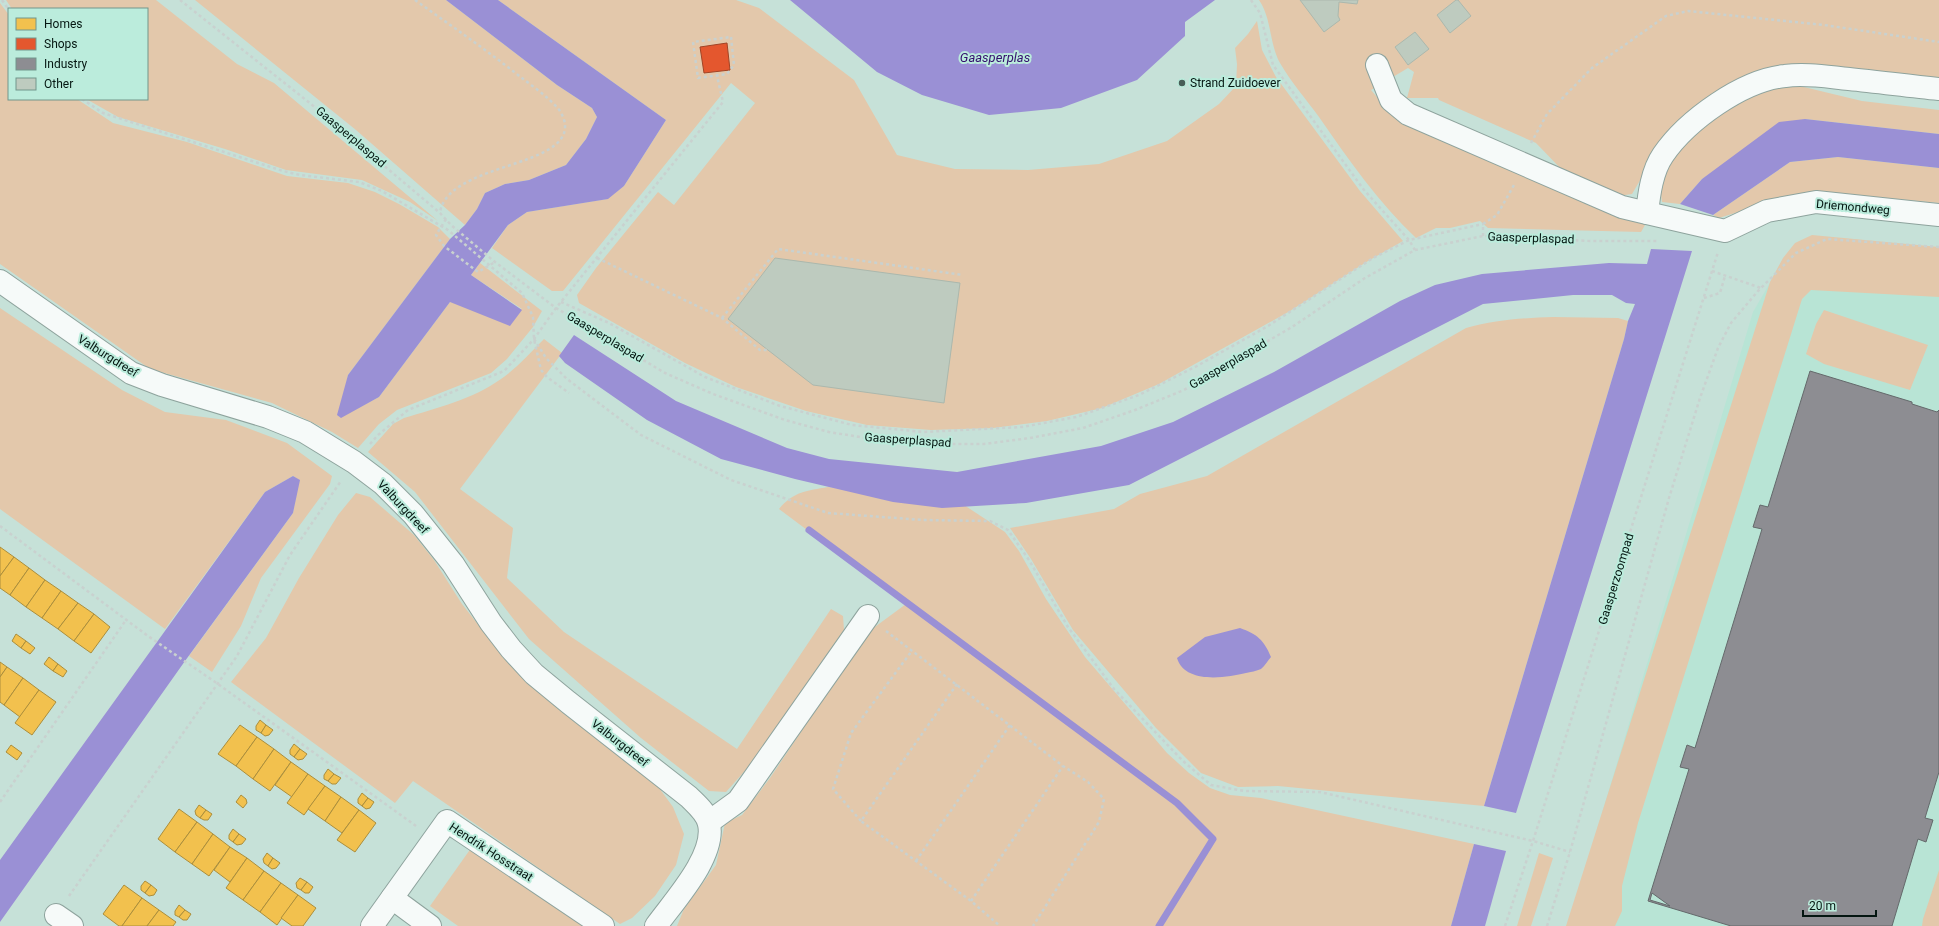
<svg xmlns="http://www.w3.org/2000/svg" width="1939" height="926" font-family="Roboto,sans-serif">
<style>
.built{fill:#b8e4d5}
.green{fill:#e3c8ab}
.water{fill:#9a90d5}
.homes{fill:#f2c14e;stroke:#ab8e3c}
.shops{fill:#e4572e;stroke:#a14425}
.industry{fill:#8d8d92;stroke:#64696b;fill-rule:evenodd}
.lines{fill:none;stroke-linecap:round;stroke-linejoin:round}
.stream{stroke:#9a90d5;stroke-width:7}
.building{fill:#becbbf;stroke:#abb8ad}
.minor-casing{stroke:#8ea39d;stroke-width:24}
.path{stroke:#c9d1cf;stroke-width:2.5;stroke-dasharray:3 3;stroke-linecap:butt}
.minor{stroke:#f6faf9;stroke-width:22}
.poi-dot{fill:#485d57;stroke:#bbecdc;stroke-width:1.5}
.labels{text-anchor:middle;stroke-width:4;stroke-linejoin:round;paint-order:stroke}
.poi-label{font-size:12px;fill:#041611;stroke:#bbecdc;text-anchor:start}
.street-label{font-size:12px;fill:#041611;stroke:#bbecdc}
.water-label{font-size:13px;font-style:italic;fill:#340e6d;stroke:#bbecdc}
</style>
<rect width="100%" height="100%" fill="#c6e1d8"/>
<path class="built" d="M1939,259V926H1568L1753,312L1782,262Z"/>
<g class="green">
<path d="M6,0H156L237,64L274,83L438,221L410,202L362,180L286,170L225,149L118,117L88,100L147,99V9H12Z"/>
<path d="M195,0H446L557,85L592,108L597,117L586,139L566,165L529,180L505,184L485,193L477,209L465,225L356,130Z"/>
<path d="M498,0H736L759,8L854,80L897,155L955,169L1028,170L1099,164L1167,141L1219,104L1236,86L1237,64L1235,48L1248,34L1257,21L1262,50L1276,77L1360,191L1403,241L1368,261L1290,311L1159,384L1102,408L1047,421L993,428L931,430L867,425L806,411L736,387L685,363L579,303L577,295L596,268L658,192L674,205L755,103L731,83L563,291H552L492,248L508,225L527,212L607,199L624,186L666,120Z"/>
<path d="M1259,0H1939V81L1771,68L1642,177L1632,194L1611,197L1564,172L1536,143L1439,100L1438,98H1407L1414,72L1408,68L1371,90L1393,116L1498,162L1649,218L1641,232L1488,228L1480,221L1450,228H1436L1416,238C1379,203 1348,159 1319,117C1306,99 1291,82 1280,63C1269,43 1272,19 1259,0Z"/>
<path d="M0,3L9,15V99H77L113,123L187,142L287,176L348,183L375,192L399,204L438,227L450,239L348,375L339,417H341L379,397L450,302L522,309L471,275L480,263L542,311L533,327L507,359L491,373L397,410L379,424L358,448L332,432L272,403L150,369L0,264Z"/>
<path d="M1783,82L1862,101L1939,110V134L1805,119L1702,179L1680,204L1662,202L1660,187L1664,175L1682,144L1749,93Z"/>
<path d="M1838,157L1939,168V203L1834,193L1789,196L1719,218L1713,215L1790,162Z"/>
<path d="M1812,235L1939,247V297L1811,290L1802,299L1638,823L1622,886V911L1615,926H1566L1770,282L1783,258L1795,243Z"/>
<path d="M0,308L122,390L165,412L226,420L287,443L332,476L330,484L261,578L241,626L212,672L189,656L293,513L299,480L293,476L265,492L165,629L0,509Z"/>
<path d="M1824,310L1928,345L1910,390L1824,364L1806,354L1816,324Z"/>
<path d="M1553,317L1618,318L1628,321L1624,339L1484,806L1278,786L1238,787L1201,773L1156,728L1073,630L1031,559L1010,528L1114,509L1140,494L1207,476L1466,328C1495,320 1523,318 1553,317Z"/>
<path d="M544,339L562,353L460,489L513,528L507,578L564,632L737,749L831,609L843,616L844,630L751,764L726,792L709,791L641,738L529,639L415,492L368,452L393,424L404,418C437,408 473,399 501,379C517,368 530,353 544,339Z"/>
<path d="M828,487L964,505L1005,532L1019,551L1046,599L1085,657L1167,753L1189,773L1210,788L1230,795L1261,798L1474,844L1451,926H677L684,909L716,865L725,823L742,815L770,778L868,632L906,604L779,509C794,491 807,491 828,487Z"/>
<path d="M356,493L370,497L414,535L434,560L462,604L509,664L560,710L654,781L673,807L684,834L676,865L655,896L632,918L620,924L413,781L395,803L231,682L266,638L299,578L338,515Z"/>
<path d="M474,844L586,926H458L430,906Z"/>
<path d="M1539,853L1553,858L1531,926H1517Z"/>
<path d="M1939,870V926H1922L1923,919Z"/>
</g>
<g class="water">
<path d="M446,0H498L666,120L624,186L608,199L527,212L508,225L471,275L522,310L510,326L450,302L379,397L341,418L337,415L348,375L450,239L465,225L477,209L485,193L505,184L529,180L566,165L586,139L597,117L592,108L557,85Z"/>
<path d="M790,0H1215L1185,22V36L1137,80L1061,108L989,115L922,95L877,72Z"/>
<path d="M1805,119L1939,134V168L1838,157L1790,162L1713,215L1680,204L1702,179L1779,122Z"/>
<path d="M1651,249L1692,251L1516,813L1484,806L1624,339L1628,321L1635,304L1626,303L1612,295H1573L1483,304L1129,485L1026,503L942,508L893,502L795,479L721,459L647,420L565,363L559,356L574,335L676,401L787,448L829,459L957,472L1101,446L1173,422L1274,372L1400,301L1435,285L1482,274L1609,263L1647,264Z"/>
<path d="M293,476L300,480L293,513L185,661L0,922V860L265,492Z"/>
<path d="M1240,628C1257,634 1264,640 1271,657C1268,660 1265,666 1261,669C1257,671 1250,672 1246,673C1225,678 1185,684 1177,658L1205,637Z"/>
<path d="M1474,844L1506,851L1485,926H1451Z"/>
</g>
<g class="homes">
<path d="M0,547L14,557L0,576Z"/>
<path d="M14,557L29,568L10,595L0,588V576Z"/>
<path d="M29,568L45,580L26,607L10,595Z"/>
<path d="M45,580L61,591L42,618L26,607Z"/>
<path d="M61,591L78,603L58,629L42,618Z"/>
<path d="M78,603L94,614L74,641L58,629Z"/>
<path d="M94,614L110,627L91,653L74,641Z"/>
<path d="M16,634L26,641L21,648L12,641Z"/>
<path d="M26,641L35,648L30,654L21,648Z"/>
<path d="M49,657L58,664L53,671L44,664Z"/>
<path d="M0,662L7,667L0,677Z"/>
<path d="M58,664L67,671L63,677L53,671Z"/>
<path d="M7,667L23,678L4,705L0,702V677Z"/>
<path d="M23,678L39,690L20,717L4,705Z"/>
<path d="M39,690L56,702L32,735L15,723Z"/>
<path d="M260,720L266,725L261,733L256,730V726Z"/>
<path d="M240,725L257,737L236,766L218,754Z"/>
<path d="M266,725L273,730L269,735L265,736L261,733Z"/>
<path d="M257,737L274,749L253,779L236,766Z"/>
<path d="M294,744L300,749L294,757L290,754V750Z"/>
<path d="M11,745L22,753L17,760L6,752Z"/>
<path d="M274,749L291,762L270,791L253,779Z"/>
<path d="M300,749L307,754L303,759L298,760L294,757Z"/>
<path d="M291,762L308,774L292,797L275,785Z"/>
<path d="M328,769L334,774L328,781L324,779V775Z"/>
<path d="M308,774L325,786L304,815L287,803Z"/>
<path d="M334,774L341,778L336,784H332L328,781Z"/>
<path d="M325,786L341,797L325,821L308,809Z"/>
<path d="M362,793L368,798L362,806L358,803V799Z"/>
<path d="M241,795L246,799L247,803L243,808L236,802Z"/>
<path d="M341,797L359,810L342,833L325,821Z"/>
<path d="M368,798L374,802L370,808L366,809L362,806Z"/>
<path d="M199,805L206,810L200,818L196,815L195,811Z"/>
<path d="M179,809L197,822L175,852L158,839Z"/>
<path d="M206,810L212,814L208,820H204L200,818Z"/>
<path d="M359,810L376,823L355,852L337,840Z"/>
<path d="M197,822L213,834L192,864L175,852Z"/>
<path d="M233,829L239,834L233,842L229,839V835Z"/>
<path d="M213,834L230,847L209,876L192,864Z"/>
<path d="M239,834L246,839L242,844L237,845L233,842Z"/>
<path d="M230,847L247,858L230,882L214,870Z"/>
<path d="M267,853L273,858L268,866L264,863L263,859Z"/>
<path d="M247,858L264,871L243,900L226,888Z"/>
<path d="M273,858L280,863L276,868L272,869L268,866Z"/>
<path d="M264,871L281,883L260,912L243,900Z"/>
<path d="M300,878L307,882L301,890L297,888L296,883Z"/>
<path d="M145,881L151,885L145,893L141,890V886Z"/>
<path d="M307,882L313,887L309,893H305L301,890Z"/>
<path d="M281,883L298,895L277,925L260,912Z"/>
<path d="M124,885L142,898L122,926H119L103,914Z"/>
<path d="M151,885L157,890L154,895L149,896L145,893Z"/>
<path d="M298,895L316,908L303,926H292L281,918Z"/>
<path d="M142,898L159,910L147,926H122Z"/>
<path d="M179,905L185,910L179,917L175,915V911Z"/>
<path d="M159,910L176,922L173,926H147Z"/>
<path d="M185,910L191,914L187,920H183L179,917Z"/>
</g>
<path class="shops" d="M727,43L730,70L704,73L700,47Z"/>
<path class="industry" d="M1810,371L1912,402V404L1937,412L1939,410V772L1925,818L1933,820L1926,842L1918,839L1892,926H1731L1648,901L1689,769L1680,767L1687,745L1695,748L1762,529L1753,527L1760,505L1768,507ZM1652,893L1670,906L1650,900Z"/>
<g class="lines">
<path class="stream" d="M809,530L1177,803L1213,839L1159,926"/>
</g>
<g class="building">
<path d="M1300,0H1358L1357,4L1339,2L1338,16L1340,20L1324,32Z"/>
<path d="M1456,0H1458L1471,16L1450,33L1437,15Z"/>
<path d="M1415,32L1429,49L1408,65L1395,47Z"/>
<path d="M775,258L960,283L944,403L813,385L728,319Z"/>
</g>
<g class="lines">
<g class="minor-casing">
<g id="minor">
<path d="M1377,65L1391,100L1408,114L1622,207L1647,213"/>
<path d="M1939,89C1909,86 1879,82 1849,79C1828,77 1806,73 1785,76C1743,80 1687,120 1663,155C1652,171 1649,194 1647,213L1725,231L1767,211L1816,202L1939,215"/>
<path d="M0,281L131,373L162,385L268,417L305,432L354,462L383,484L413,514L453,564L491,623L511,649L534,674L568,702L689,797C696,804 707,813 709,824C716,856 674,901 656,926"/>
<path d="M709,822L738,801L868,616"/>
<path d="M392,898L430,926"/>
<path d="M56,915L72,926"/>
<path d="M372,926L447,821L603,926"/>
</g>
</g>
<g class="path">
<path d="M2,0L9,10"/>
<path d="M180,0L311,104L440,213L451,225L495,262L556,308L665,373L713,394L785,420L829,432L872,439L924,444H984L1030,438L1083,428L1135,410L1184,390L1292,327L1365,278L1415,250L1483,236L1590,241H1659"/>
<path d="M415,0C450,25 485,49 518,75C532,86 549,97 560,111C562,114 565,121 565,125C568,168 449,163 440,212"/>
<path d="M1251,0L1260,13L1273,65L1364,190L1409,240L1483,224"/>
<path d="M731,37L734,65L727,74L698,78L693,42Z"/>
<path d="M82,99L103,113L283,171L300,175L359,182L382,191L448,230L522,293L533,317L534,339L541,370L547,377L569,393"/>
<path d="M1531,143L1547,114L1592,68L1666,16L1688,11L1824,25L1939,42"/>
<path d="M446,219L436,235L444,246L478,272L495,262"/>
<path d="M1483,236V224L1497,215L1514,185"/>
<path d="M597,258L722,318L760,350H767"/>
<path d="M1712,271L1761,288"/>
<path d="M1704,298L1720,293L1725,276"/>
<path d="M561,302L609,323L705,377L780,406L852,425L923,432L1022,427L1076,417L1139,395L1197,366L1268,326L1373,258L1409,240L1415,250"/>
<path d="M722,318L778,249L963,275"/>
<path d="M534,339L546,358L567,379L641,435L731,480L828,513L923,520L990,521L1008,530L1029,560L1068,627L1114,689L1183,761L1211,785L1244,791L1320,792L1533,841L1570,852"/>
<path d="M370,444L378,435L408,410L504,371L534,339L556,308L723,102L717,76"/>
<path d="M0,526L148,636L218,684L416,826"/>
<path d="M886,631L1063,766L1088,782L1104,799L1099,822L1033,926"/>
<path d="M957,684L861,821L971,901L1000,926"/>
<path d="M0,802L126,620"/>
<path d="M861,821L833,789L851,733L911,652"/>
<path d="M916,861L1010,725"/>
<path d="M69,896L237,656L290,555L341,481"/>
<path d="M971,901L1063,766"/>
<path d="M1505,926L1533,841L1718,252"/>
<path d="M1547,926L1570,852L1669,498L1700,398L1718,348L1731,323L1758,291L1796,253L1827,239L1939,247"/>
</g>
<use href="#minor" class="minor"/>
</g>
<circle class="poi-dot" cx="1182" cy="83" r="4"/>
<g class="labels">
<g class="poi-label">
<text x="1190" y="87">Strand Zuidoever</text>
</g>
<g class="street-label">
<text transform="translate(351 137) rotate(40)" y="4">Gaasperplaspad</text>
<text transform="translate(1853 207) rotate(5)" y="4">Driemondweg</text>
<text transform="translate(1531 238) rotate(2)" y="4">Gaasperplaspad</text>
<text transform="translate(605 337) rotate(31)" y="4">Gaasperplaspad</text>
<text transform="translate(108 356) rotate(32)" y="4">Valburgdreef</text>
<text transform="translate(1228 364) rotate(-30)" y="4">Gaasperplaspad</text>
<text transform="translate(908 440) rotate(4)" y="4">Gaasperplaspad</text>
<text transform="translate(403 507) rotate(47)" y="4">Valburgdreef</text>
<text transform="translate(1616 579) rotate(-73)" y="4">Gaasperzoompad</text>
<text transform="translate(620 743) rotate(38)" y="4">Valburgdreef</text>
<text transform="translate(491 852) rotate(33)" y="4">Hendrik Hosstraat</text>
</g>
<g class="water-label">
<text x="995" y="62">Gaasperplas</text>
</g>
</g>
<rect x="8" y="8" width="140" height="92" fill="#bbecdc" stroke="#72968b"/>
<rect x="16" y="18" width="20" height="12" fill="#f2c14e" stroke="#72968b"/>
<text x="44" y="28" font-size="12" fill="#041611">Homes</text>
<rect x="16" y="38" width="20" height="12" fill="#e4572e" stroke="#72968b"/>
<text x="44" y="48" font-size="12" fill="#041611">Shops</text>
<rect x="16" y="58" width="20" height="12" fill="#8d8d92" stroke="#72968b"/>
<text x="44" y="68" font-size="12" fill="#041611">Industry</text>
<rect x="16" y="78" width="20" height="12" fill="#becbbf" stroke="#72968b"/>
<text x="44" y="88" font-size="12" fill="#041611">Other</text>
<path d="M1803 910v6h73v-6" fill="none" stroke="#041611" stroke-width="2"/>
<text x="1809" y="910" font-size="12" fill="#041611" stroke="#bbecdc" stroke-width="3" paint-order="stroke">20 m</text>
</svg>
